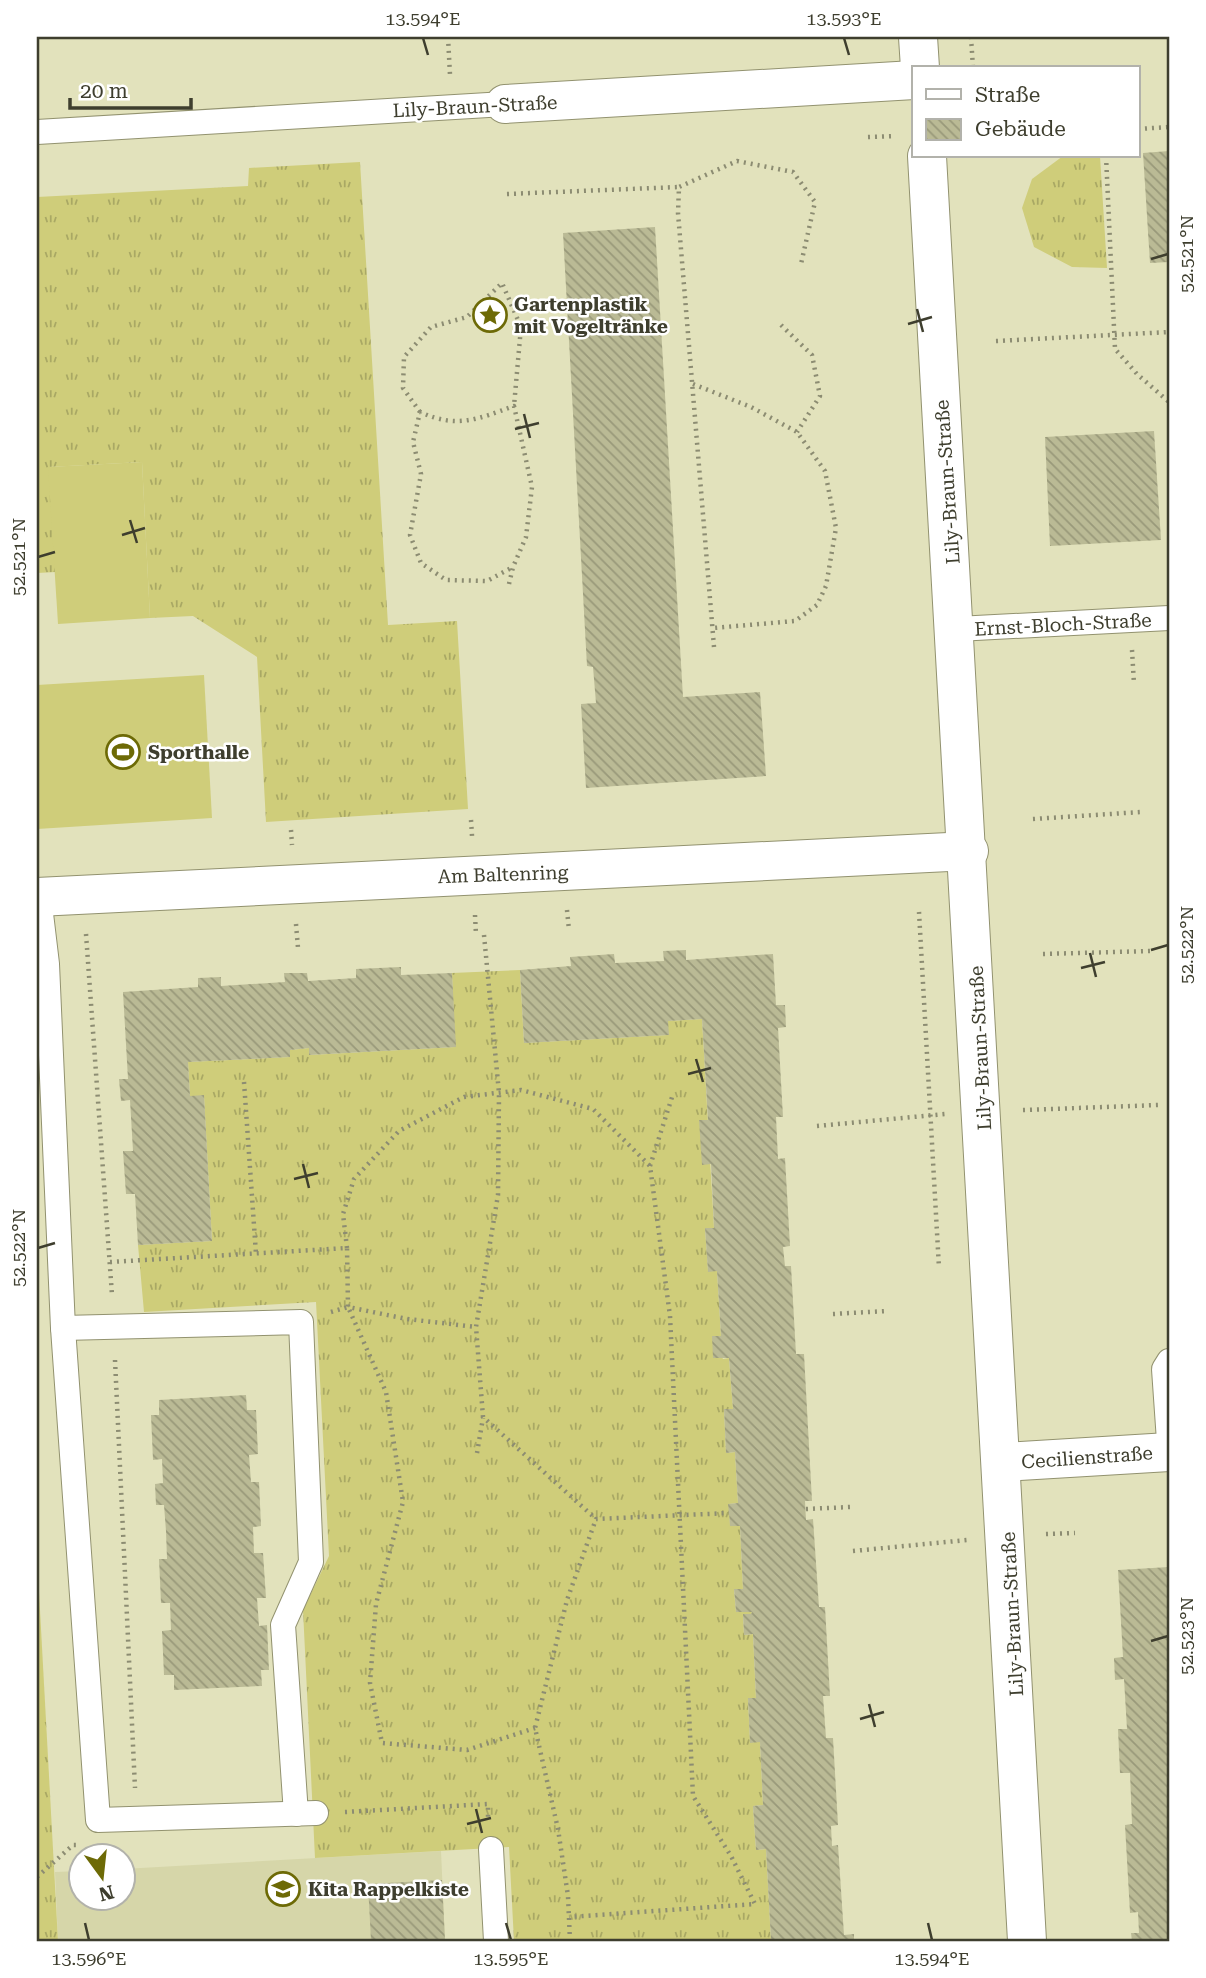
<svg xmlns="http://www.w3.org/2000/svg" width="1206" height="1978" font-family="'Roboto Serif',serif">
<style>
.built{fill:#d6d6a9}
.grass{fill:url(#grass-tufts)}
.pitch{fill:#cfcd7a}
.building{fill:url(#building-back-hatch)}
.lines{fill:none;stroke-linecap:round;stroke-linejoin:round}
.lane-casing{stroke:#92926f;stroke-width:26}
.street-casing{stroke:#92926f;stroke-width:40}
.path{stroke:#8c8c72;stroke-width:4.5;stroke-dasharray:2 5;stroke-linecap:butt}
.lane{stroke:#fff;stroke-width:24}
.street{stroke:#fff;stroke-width:38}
.ticks{fill:none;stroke:#3e3e2e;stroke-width:2.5}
.labels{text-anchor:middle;stroke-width:5;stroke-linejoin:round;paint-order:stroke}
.street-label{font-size:19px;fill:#3e3e2e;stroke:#fff}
.poi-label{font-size:19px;font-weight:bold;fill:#3e3e2e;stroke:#fff;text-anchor:start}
.neatline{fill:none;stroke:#3e3e2e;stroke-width:2.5}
.ticks-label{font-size:18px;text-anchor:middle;fill:#3e3e2e}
</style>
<defs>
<pattern id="grass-tufts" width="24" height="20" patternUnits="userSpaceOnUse" patternTransform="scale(1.75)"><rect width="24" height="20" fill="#cfcd7a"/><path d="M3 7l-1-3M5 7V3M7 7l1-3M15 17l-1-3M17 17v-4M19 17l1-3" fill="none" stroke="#a9a864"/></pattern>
<pattern id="building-back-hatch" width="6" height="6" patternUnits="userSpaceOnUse" patternTransform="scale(1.75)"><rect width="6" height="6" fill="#baba95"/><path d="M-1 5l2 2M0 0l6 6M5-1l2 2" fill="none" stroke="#99997a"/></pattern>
</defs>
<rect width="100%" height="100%" fill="#e2e2bc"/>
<path class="built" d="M441,1851L445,1941H58L55,1872L80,1871V1898H122L123,1869Z"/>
<g class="grass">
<path d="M1063,156H1100L1107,268L1072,267L1034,247L1022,208L1032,179Z"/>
<path d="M360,162L388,625L457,621L468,809L266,822L257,657L193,616L150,618L142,462L49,467L56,572L37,573V197L248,186L249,168Z"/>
<path d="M520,970L524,1043L668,1035V1021L702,1019L714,1228H705L708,1271H717L721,1336H712L723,1359L729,1358L733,1409H724L726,1453L735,1452L738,1503L729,1504L730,1525L740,1526L743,1589L734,1590L736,1612H752L751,1614H743L744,1635L753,1634L756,1698L748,1699L750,1742H760L763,1805L753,1806L756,1850L766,1849L771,1941H514L509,1847L315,1858L303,1610L329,1556L316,1302L144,1312L138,1245L212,1241L204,1096H190L188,1062L290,1057V1050L309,1048L310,1055L455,1047L452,973Z"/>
<path d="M37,1555L58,1941H37Z"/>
</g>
<g class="pitch">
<path d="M142,462L150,618L58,624L48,467Z"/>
<path d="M204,675L212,818L37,829V685Z"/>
</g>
<g class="building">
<path d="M1169,151V262L1150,263L1143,153Z"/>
<path d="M655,227L683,697L760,692L766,776L586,788L581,704L596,703L593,667L587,666L563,233Z"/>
<path d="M1154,431L1161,540L1050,546L1045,437Z"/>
<path d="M686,950V960L773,954L776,1005H785L786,1027L778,1028L783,1117H776L778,1159L785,1158L790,1246L783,1247L785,1266H791L796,1354H804L812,1501H805L806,1520L813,1519L819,1607H825L830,1696H823L826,1738H833L838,1825L831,1826L832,1846L838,1845L844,1935L854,1934V1941H771L766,1849L756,1850L753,1806L763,1805L760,1742L750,1743L748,1698H756L753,1634L744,1635L743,1614H751L752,1612H736L734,1589H743L740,1526H730L729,1513L728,1504L738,1503L735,1452L726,1453L724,1409H733L729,1358H713L712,1336H721L717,1271L708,1272L705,1228H714L711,1164L702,1165L699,1120H708L702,1019L668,1021L669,1035L524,1043L520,970L571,966L570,957L614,954L615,963L664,961L663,951Z"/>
<path d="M401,967V975L452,973L456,1047L309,1055V1048L290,1050V1057L188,1062L190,1096L204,1095L212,1241L138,1245L135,1194H126L123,1151H133L130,1100L121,1101L119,1079H128L123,992L198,987V978L221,977V986L285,982L284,973H307L308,981L356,978V969Z"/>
<path d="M246,1395L247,1410H256L258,1454L249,1455L251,1482H259L261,1526L253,1527L254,1553H263L266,1598H257L259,1626L267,1625L269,1670H261L262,1686L174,1690V1675H164L162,1631L171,1630L170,1603H161L159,1559H167L166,1531L164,1505H156L155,1484L163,1483L162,1459L153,1460L151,1415H159V1400Z"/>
<path d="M1169,1567V1941H1132L1131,1933H1139L1138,1912L1130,1913L1125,1825L1132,1824L1130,1773H1120L1118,1729H1127L1124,1679L1115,1680L1114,1658L1123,1657L1118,1570Z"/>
<path d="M442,1880L445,1941H371L368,1884Z"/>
</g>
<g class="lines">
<g class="lane-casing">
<g id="lane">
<path d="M37,132L505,104"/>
<path d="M957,629L1169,618"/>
<path d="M39,897L47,964L63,1328L98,1820L316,1813"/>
<path d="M63,1328L301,1322L311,1562L283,1625L296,1814"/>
<path d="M1169,1361L1164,1369L1169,1441"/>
<path d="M491,1849L496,1941"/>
</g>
</g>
<g class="street-casing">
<g id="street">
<path d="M918,37L920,68"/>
<path d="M505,104L914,80"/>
<path d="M927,156C965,751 999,1346 1027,1941"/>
<path d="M37,897L969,851"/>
<path d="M1004,1462L1169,1452"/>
</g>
</g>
<g class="path">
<path d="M448,37L450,75"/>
<path d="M971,37L973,68"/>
<path d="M1138,129L1169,127"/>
<path d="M868,137L895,136"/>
<path d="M1106,156L1115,349L1137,374L1169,402"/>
<path d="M507,194L679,187"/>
<path d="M781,325L812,355L820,396L797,432"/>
<path d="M996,341L1169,332"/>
<path d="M693,384L751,407L797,432L825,471L836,528L826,586L817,605L795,621L713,628"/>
<path d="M420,412L403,388L404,357L431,327L467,317L502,283L521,327L514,406"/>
<path d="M509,584L513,567L526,537L532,487L514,406C478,419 457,429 420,412L413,442L421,474L410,535L421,563L446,580L487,581L513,567"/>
<path d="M714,647L678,213L679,187L737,161L793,172L815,202L801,264"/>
<path d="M1132,650L1134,684"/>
<path d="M1033,819L1141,812"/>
<path d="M471,820L472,836"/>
<path d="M291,830L292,845"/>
<path d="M567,910L569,930"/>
<path d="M919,912L939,1268"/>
<path d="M475,915L476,935"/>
<path d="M296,924L298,948"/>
<path d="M86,934L112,1295"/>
<path d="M484,935L499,1093L498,1195L476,1327L483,1417L596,1519"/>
<path d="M1043,954L1150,951"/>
<path d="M244,1082L256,1254"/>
<path d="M1023,1110L1159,1105"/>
<path d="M817,1126L945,1114"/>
<path d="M650,1166L673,1094"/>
<path d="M347,1248L343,1214L354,1179L399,1131L464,1097L521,1090L593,1109L650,1166L670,1316L693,1796L731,1856L755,1904L569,1917"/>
<path d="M110,1262L347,1248L348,1307L407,1319L476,1327"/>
<path d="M331,1312L348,1307L386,1392L403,1502L376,1604L370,1683L382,1743L467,1750L535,1728"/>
<path d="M833,1314L887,1311"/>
<path d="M115,1360L135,1788"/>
<path d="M477,1453L483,1418"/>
<path d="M806,1509L850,1507"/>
<path d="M1046,1534L1075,1533"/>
<path d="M853,1551L967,1540"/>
<path d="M345,1812L488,1804V1817"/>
<path d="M37,1877L73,1845H76"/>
<path d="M570,1941L568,1896L558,1829L535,1728L567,1600L596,1519L729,1513"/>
</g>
<use href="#lane" class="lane"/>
<use href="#street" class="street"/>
</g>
<path class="ticks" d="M423,38L428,55M844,38L849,55M1151,259L1168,254M917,309L923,332M908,324L932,317M524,414L530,438M515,429L539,423M130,520L137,543M122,535L145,528M38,557L55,552M1151,950L1168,945M1090,953L1096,977M1081,968L1105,962M696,1059L703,1082M688,1074L711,1068M303,1164L309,1188M294,1179L318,1173M38,1248L55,1243M1151,1641L1168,1636M869,1704L875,1727M860,1719L884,1712M476,1809L482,1833M467,1824L491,1818M85,1923L89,1940M506,1923L511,1940M928,1923L932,1940"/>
<defs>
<g id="sight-ring" transform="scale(1.75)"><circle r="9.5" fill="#fff" stroke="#6d6a06" stroke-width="1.5"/><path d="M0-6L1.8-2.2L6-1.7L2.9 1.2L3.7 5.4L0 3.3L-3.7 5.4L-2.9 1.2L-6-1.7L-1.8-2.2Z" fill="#6d6a06"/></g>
<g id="stadium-ring" transform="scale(1.75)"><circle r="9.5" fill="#fff" stroke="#6d6a06" stroke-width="1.5"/><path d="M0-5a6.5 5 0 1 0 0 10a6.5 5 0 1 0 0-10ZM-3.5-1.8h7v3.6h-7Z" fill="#6d6a06"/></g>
<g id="school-ring" transform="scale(1.75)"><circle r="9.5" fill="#fff" stroke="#6d6a06" stroke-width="1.5"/><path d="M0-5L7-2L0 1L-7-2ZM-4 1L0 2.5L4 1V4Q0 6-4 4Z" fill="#6d6a06"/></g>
</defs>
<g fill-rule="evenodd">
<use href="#sight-ring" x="490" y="315"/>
<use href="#stadium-ring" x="123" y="752"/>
<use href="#school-ring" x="283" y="1889"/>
</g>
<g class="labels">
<g class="street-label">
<text transform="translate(475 106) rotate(-3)" y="7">Lily-Braun-Straße</text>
<text transform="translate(947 482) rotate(-94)" y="7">Lily-Braun-Straße</text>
<text transform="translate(1063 624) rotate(-3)" y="7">Ernst-Bloch-Straße</text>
<text transform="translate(503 874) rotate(-2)" y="7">Am Baltenring</text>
<text transform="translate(980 1048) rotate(-93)" y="7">Lily-Braun-Straße</text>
<text transform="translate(1087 1457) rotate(-4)" y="7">Cecilienstraße</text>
<text transform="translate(1012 1614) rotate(-93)" y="7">Lily-Braun-Straße</text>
</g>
<g class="poi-label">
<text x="514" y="311">Gartenplastik<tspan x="514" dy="22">mit Vogeltränke</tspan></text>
<text x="148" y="759">Sporthalle</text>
<text x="308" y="1896">Kita Rappelkiste</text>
</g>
</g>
<rect width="1206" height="1978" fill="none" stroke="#ffffff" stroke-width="77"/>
<rect x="912" y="66" width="228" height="91" fill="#ffffff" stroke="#b2b2ab" stroke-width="2"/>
<rect x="926" y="89" width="35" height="10" fill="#ffffff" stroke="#b2b2ab" stroke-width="2"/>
<text x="975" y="102" font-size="21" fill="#3e3e2e">Straße</text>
<rect x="926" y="119" width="35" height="21" fill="url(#building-back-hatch)" stroke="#b2b2ab" stroke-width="2"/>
<text x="975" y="136" font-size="21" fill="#3e3e2e">Gebäude</text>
<g transform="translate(102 1877) rotate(165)"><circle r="33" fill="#ffffff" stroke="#b2b2ab" stroke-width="2"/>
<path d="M0-5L12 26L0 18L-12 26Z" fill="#6d6a06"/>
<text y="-10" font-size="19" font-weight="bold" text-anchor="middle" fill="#3e3e2e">N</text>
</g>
<path d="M70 98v10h121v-10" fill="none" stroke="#3e3e2e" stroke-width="3.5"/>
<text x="80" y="98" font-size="21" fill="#3e3e2e" stroke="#ffffff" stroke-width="5" paint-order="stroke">20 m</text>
<rect x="38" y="38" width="1130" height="1902" class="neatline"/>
<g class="ticks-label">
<text x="423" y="25">13.594°E</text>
<text x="844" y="25">13.593°E</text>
<text transform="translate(1187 254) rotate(-90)" y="6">52.521°N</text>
<text transform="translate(19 557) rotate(-90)" y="6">52.521°N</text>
<text transform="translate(1187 945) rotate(-90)" y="6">52.522°N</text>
<text transform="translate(19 1248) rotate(-90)" y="6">52.522°N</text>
<text transform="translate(1187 1636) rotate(-90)" y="6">52.523°N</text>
<text x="89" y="1965">13.596°E</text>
<text x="511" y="1965">13.595°E</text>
<text x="932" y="1965">13.594°E</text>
</g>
</svg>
